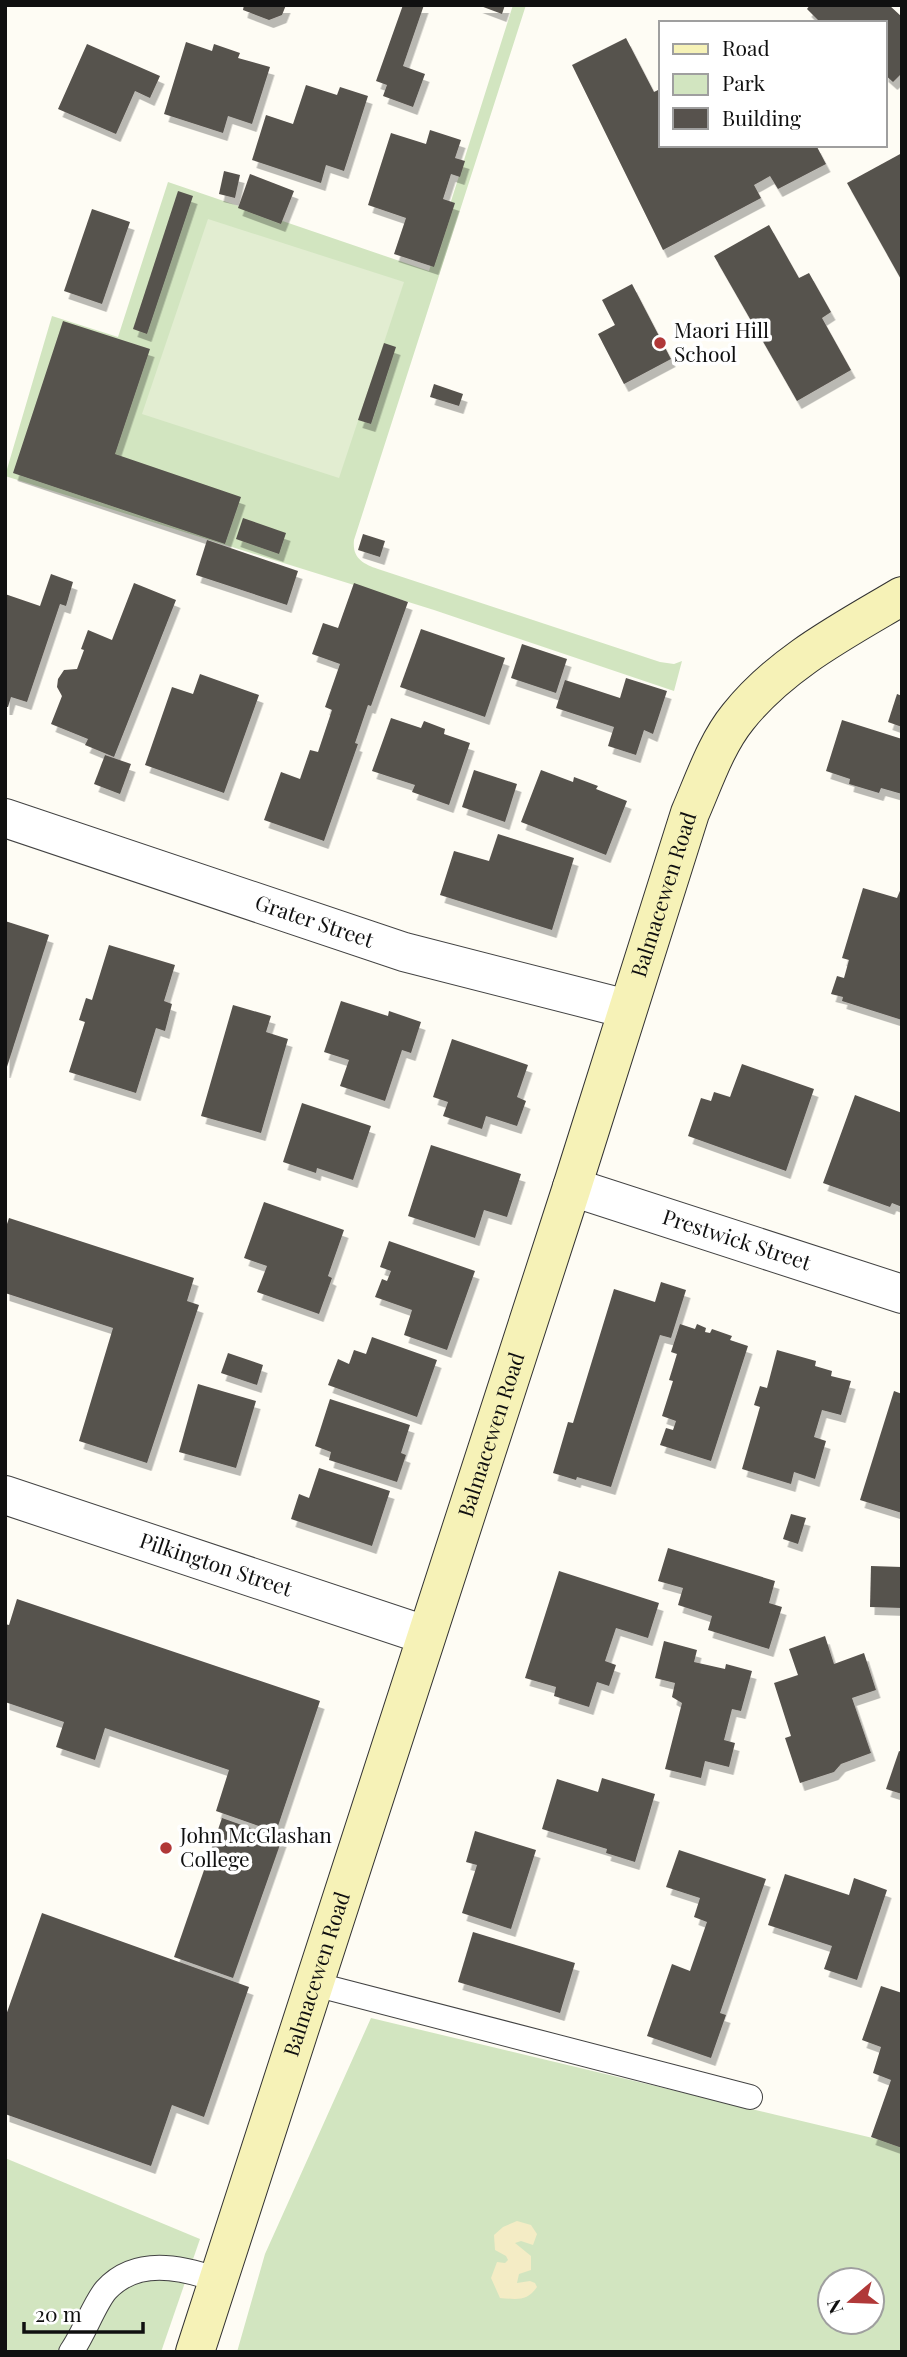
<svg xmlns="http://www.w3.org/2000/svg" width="907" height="2357" font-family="'Playfair Display',serif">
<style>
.green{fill:#d2e5c0;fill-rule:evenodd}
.sand{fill:#f4ecc5}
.pitch{fill:#e2edd1}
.building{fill:#57524d;filter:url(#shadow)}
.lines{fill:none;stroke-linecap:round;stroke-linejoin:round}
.lane-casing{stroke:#434343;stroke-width:26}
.street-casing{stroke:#434343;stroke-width:40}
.secondary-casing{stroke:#323232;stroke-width:40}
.lane{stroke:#fff;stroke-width:24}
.street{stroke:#fff;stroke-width:38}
.secondary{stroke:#f6f2b7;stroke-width:38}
.poi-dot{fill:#b03838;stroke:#fff;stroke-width:2.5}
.labels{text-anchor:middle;stroke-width:7;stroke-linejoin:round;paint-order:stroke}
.poi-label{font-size:21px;fill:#101010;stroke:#fff;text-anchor:start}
.street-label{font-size:21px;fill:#101010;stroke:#fff}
</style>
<defs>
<filter id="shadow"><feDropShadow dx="4.5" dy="8" stdDeviation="0" flood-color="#0004"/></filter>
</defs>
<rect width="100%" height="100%" fill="#fefcf4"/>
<g class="green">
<path d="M513,5H526L354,540C352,558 363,564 378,569L660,662L674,664L682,661L674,691L434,610L5,476L52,316L118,337L168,182L429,271Z"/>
<path d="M371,2018L902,2145V2352H237L265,2254ZM830,2280H872V2322H830Z"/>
<path d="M5,2158L200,2239L161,2352H5Z"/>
</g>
<path class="sand" d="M517,2221L531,2225L537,2234L533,2245L521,2241L515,2243L531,2256V2270L519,2274L517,2283L530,2281L535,2283L537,2287C527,2302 516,2299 500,2298L491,2278L497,2262L505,2263L508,2260L506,2256L495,2250L494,2235L503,2227Z"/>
<path class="pitch" d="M208,219L404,282L339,478L142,414Z"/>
<g class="building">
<path d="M244,5H286L282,15L269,20L243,10Z"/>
<path d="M403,5H424L403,66L425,74L413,107L383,96L387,85L376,81Z"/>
<path d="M478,5H505L502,14Z"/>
<path d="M810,5H889L902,17V73L893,82L884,74V23H821L807,9Z"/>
<path d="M626,38L654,92L660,89V145H816L826,164L778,189L770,176L754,185L761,198L663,250L572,65Z"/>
<path d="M186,42L212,51L214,44L240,53L238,58L270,67L252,124L228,116L223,133L164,114Z"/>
<path d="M87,44L160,76L150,98L135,91L116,134L58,109Z"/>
<path d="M306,85L337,95L340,87L368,96L344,171L326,165L321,183L252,160L266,115L293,124Z"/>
<path d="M430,130L461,140L455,158L465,161L460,177L451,174L443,199L455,203L434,267L394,254L406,218L368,205L391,133L426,144Z"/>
<path d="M902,153V281L847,183Z"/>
<path d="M224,171L240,175L235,198L219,194Z"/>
<path d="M250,174L294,191L281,224L238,208Z"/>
<path d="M178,191L193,196L147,334L133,329Z"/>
<path d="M92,209L130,222L102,304L64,291Z"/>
<path d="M769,225L799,278L809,273L831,312L822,318L851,370L797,401L714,256Z"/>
<path d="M632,284L671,359L624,384L598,334L615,325L602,300Z"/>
<path d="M63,321L150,349L115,454L241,497L225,544L13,473Z"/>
<path d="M384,343L396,347L371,424L358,420Z"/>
<path d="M434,384L463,394L459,406L430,397Z"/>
<path d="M243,518L286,533L279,554L236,539Z"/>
<path d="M363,534L385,541L380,557L358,550Z"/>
<path d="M207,540L298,571L287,605L196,575Z"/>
<path d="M51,574L73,582L66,606L60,604L27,702L11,697L8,707H5V594L40,606Z"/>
<path d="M134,583L176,600L114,757L85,745L88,739L51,724L62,696L57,687L58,679L64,670L77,669L84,650L81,649L88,630L112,640Z"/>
<path d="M354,583L408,602L371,706L368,705L355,743L358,744L324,841L264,820L281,772L300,779L310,750L318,752L332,710L325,707L340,664L312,654L323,623L338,628Z"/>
<path d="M421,629L505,658L485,717L400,687Z"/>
<path d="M522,644L567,659L556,693L511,678Z"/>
<path d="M200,674L259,695L224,793L145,765L172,687L193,694Z"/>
<path d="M626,678L667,691L653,734L644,730L636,755L608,746L614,727L556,708L565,680L620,698Z"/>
<path d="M897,694L902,696V727L888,722Z"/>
<path d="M391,718L421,728L424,721L445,729L444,734L470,743L449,805L412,792L415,785L372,771Z"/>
<path d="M842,720L902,739V794L881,788L879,793L849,784L850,779L826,771Z"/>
<path d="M105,755L131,764L120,794L94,784Z"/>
<path d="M474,770L517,784L505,822L462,807Z"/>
<path d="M541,770L573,782L574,777L598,786L596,789L627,801L606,855L521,822Z"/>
<path d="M498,834L574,858L552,930L440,895L454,851L489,861Z"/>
<path d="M902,886V1020L842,1001L843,997L831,994L837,976L844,978L849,960L842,958L863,888L897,898Z"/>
<path d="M5,921L49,935L6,1070H5Z"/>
<path d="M109,945L175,965L164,1001L172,1004L165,1031L156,1028L136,1093L69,1072L85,1022L79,1020L86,998L92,1000Z"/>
<path d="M341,1001L388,1016L389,1011L421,1022L411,1053L402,1050L385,1101L340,1086L349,1060L324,1052Z"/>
<path d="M233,1005L271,1016L266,1032L288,1039L261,1133L201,1116Z"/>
<path d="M452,1039L528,1065L517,1097L526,1101L517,1126L486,1116L482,1129L443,1116L448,1102L433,1097Z"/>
<path d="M742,1064L814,1089L786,1171L688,1136L701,1098L711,1101L714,1092L730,1097Z"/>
<path d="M855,1095L902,1113V1207L892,1203L890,1207L823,1183Z"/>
<path d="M302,1103L371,1126L353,1180L317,1168L316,1173L283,1162Z"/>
<path d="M431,1145L521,1174L507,1217L484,1210L475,1238L408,1216Z"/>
<path d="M264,1202L344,1230L328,1276L332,1278L319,1314L257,1292L267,1266L244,1258Z"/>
<path d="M9,1218L194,1278L187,1301L199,1305L147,1463L79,1441L113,1328L5,1293V1230Z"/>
<path d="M389,1241L475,1271L447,1350L404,1335L412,1310L375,1297L382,1279L387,1281L391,1271L380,1267Z"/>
<path d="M661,1282L686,1290L671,1338L660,1335L611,1487L577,1477L576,1480L553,1473L568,1422L573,1423L614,1289L655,1302Z"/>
<path d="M680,1324L695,1329L697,1324L706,1328L705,1332L710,1333L712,1329L732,1336L730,1340L748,1346L711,1461L660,1445L666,1428L673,1430L676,1421L662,1416L673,1381L669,1380L677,1354L671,1352Z"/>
<path d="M372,1337L437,1360L417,1417L328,1385L338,1359L349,1364L354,1350L366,1354Z"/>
<path d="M777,1350L816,1361L815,1366L832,1371L831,1376L851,1381L841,1415L822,1410L814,1437L826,1441L815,1479L794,1472L791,1484L742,1469L760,1407L754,1405L760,1386L767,1388Z"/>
<path d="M228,1353L263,1365L257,1385L221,1373Z"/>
<path d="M198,1384L256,1401L236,1468L179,1452Z"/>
<path d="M894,1391L902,1394V1513L860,1500Z"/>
<path d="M330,1399L410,1425L401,1453L406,1455L397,1482L329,1460L331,1452L315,1446Z"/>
<path d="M319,1468L390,1491L372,1546L291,1519L299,1494L309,1498Z"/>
<path d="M791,1514L806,1518L798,1544L783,1539Z"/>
<path d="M668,1548L775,1581L769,1603L782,1607L769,1649L708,1630L712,1616L678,1605L683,1588L658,1581Z"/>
<path d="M871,1566L902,1567V1608L870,1607Z"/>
<path d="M559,1571L659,1603L648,1638L616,1628L605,1661L616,1665L609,1686L597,1682L589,1707L554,1696L556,1687L525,1678Z"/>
<path d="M17,1599L320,1701L276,1832L216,1811L229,1770L105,1728L95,1760L56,1747L64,1722L5,1702V1624L9,1625Z"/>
<path d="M825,1636L834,1664L864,1653L876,1690L852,1698L871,1753L841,1764L834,1772L800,1783L785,1738L791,1736L774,1683L798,1675L789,1649Z"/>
<path d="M664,1641L697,1650L694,1662L725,1669L726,1664L752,1671L741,1711L732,1709L724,1740L735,1743L729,1767L705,1761L701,1778L665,1769L682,1703L672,1697L675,1683L655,1678Z"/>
<path d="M899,1751L902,1752V1794L886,1789Z"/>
<path d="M602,1778L655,1794L635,1862L606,1853L607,1849L542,1829L557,1779L598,1792Z"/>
<path d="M222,1818L282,1839L233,1978L174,1957Z"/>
<path d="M475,1831L536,1850L511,1929L462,1913L477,1865L466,1862Z"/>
<path d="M679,1850L766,1879L720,2013L726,2015L711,2058L647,2036L672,1964L690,1971L707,1922L694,1917L700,1898L666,1887Z"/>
<path d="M785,1874L849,1895L854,1878L887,1890L857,1980L824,1969L832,1946L768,1925Z"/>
<path d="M42,1913L249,1987L204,2117L172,2105L151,2166L5,2114V2018Z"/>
<path d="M473,1932L575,1963L560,2013L458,1982Z"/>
<path d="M881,1986L902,1993V2148L871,2137L891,2080L873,2073L881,2047L862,2040Z"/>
</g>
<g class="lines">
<g class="lane-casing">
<g id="lane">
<path d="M314,1984L750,2097"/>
<path d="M71,2352C84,2334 94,2304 106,2290C136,2257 181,2267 218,2280"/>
</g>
</g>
<g class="street-casing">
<g id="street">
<path id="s1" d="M5,818L404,952L627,1009"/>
<path id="s2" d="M572,1187L902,1294"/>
<path id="s3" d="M5,1495L425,1635"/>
</g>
</g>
<g class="secondary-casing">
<g id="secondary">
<path id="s4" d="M195,2352L572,1187L690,813C704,781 716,744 738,717C781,663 843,631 902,596"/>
</g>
</g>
<use href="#lane" class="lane"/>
<use href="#street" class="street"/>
<use href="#secondary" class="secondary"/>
</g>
<g class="poi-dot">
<circle cx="660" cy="343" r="7"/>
<circle cx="166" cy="1848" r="7"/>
</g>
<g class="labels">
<g class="poi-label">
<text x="674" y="338">Maori Hill<tspan x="674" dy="24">School</tspan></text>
<text x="180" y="1843">John McGlashan<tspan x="180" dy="24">College</tspan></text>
</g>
<g class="street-label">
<text dy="7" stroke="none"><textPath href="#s4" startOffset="1531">Balmacewen Road</textPath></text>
<text dy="7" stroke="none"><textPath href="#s1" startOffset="326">Grater Street</textPath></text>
<text dy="7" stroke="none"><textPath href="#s2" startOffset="173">Prestwick Street</textPath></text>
<text dy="7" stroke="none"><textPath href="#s4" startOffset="964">Balmacewen Road</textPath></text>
<text dy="7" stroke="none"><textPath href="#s3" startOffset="222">Pilkington Street</textPath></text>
<text dy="7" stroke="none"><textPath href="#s4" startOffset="397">Balmacewen Road</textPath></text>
</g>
</g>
<rect width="907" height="2357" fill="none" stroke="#101010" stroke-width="14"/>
<rect x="659" y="21" width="228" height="126" fill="#ffffff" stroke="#9f9f9f" stroke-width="2"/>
<rect x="673" y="44" width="35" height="10" fill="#f6f2b7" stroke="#9f9f9f" stroke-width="2"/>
<text x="722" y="56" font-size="21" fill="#101010">Road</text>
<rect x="673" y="74" width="35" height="21" fill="#d2e5c0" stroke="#9f9f9f" stroke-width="2"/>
<text x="722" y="91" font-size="21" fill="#101010">Park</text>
<rect x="673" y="108" width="35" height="21" fill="#57524d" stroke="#9f9f9f" stroke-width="2"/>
<text x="722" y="126" font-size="21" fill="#101010">Building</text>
<g transform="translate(851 2301) rotate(251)"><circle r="33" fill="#ffffff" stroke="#9f9f9f" stroke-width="2"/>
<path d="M0-5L12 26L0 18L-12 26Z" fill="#b03838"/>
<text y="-10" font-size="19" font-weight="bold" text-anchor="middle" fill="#101010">N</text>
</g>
<path d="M24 2322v10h119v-10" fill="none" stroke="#101010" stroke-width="3.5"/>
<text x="35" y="2322" font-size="21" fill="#101010" stroke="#ffffff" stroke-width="5" paint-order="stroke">20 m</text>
</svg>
